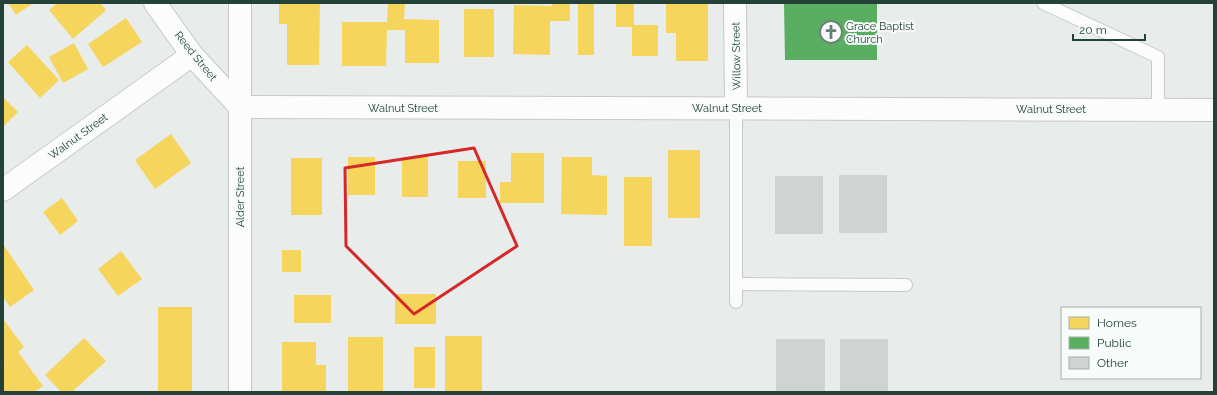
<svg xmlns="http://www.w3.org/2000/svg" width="1217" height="395" font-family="Raleway,sans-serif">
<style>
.homes{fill:#f6d55c}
.public{fill:#5aae61}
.building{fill:#cfd4d2}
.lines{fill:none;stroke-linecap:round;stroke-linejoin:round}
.service-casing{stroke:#c5cac8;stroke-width:14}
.minor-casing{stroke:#c5cac8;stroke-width:24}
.tertiary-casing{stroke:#c5cac8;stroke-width:24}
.service{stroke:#fcfcfc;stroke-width:12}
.minor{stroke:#fcfcfc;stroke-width:22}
.tertiary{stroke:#fcfcfc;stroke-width:22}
.marked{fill:none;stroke:#d62828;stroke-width:3;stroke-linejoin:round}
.labels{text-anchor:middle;stroke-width:4;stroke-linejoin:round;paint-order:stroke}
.poi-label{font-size:11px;fill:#24423a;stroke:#f7fbf9;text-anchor:start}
.street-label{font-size:11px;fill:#24423a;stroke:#f7fbf9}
</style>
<rect width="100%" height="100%" fill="#e8edeb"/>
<g class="homes">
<path d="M8,3H31L32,4L16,15Z"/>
<path d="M57,3H100L106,10L73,39L49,10Z"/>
<path d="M279,3H320L319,65H287V24H279Z"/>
<path d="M388,3H405L404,19L439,20V63H405V30H387L386,66H342V22H387Z"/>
<path d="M552,3H570V21H550V55L513,54L514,5L552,6Z"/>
<rect x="578" y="3" width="16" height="52"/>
<path d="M616,3H634V25H658V56H632V27H616Z"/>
<path d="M666,3H708V61H676V33H666Z"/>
<rect x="464" y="9" width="30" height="48"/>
<path d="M126,18L142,42L103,67L88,44Z"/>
<path d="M74,43L88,69L63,83L49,57Z"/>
<path d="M27,45L59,80L40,98L8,62Z"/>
<path d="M3,97L18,112L3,127Z"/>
<path d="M171,134L191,163L155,189L135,160Z"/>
<rect x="668" y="150" width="32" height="68"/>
<path d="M511,153H544V203H500V182H511Z"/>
<rect x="348" y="157" width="27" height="38"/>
<rect x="402" y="157" width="26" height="40"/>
<path d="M562,157H592V175L607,176V215L561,214Z"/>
<rect x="291" y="158" width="31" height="57"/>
<rect x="458" y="161" width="28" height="37"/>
<rect x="624" y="177" width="28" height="69"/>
<path d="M62,198L78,221L60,235L43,212Z"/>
<path d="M3,244L34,290L10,307L3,297Z"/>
<rect x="282" y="250" width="19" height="22"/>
<path d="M121,251L142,279L118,296L98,269Z"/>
<rect x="395" y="294" width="41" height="30"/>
<rect x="294" y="295" width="37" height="28"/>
<rect x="158" y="307" width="34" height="85"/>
<path d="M3,319L24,347L18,352L43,386L34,392H5L3,389V367L5,366L3,363Z"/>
<rect x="445" y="336" width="37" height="56"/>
<rect x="348" y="337" width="35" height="55"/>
<path d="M84,338L106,361L72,392H61L45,375Z"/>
<path d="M282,342H316V365H326V392H282Z"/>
<rect x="414" y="347" width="21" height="41"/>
</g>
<path class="public" d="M784,3H877V60H785Z"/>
<g class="building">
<rect x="839" y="175" width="48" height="58"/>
<rect x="775" y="176" width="48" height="58"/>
<rect x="776" y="339" width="49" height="53"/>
<rect x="840" y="339" width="48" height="53"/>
</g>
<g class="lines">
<g class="service-casing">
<g id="service">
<path d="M1043,3L1158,57V109"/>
<path d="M736,284L906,285"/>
<path d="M736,302V108"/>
</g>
</g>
<g class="minor-casing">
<g id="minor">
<path d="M155,3L192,55L240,107"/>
<path d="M735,3L736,108"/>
<path d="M3,190L192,55"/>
</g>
</g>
<g class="tertiary-casing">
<g id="tertiary">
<path d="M240,107L1214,110"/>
<path d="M240,392V3"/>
</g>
</g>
<use href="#service" class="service"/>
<use href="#minor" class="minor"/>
<use href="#tertiary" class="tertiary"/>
</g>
<path class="marked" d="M474,148L517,246L414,314L346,246L345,168Z"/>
<defs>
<g id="church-ring" transform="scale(1.15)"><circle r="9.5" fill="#f7fbf9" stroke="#697e78" stroke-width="1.5"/><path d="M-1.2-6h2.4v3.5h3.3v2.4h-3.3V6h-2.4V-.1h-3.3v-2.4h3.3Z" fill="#697e78"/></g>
</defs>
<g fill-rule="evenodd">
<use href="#church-ring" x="831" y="32"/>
</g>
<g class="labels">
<g class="poi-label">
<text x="846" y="30">Grace Baptist<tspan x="846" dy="13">Church</tspan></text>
</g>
<g class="street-label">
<text transform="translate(196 56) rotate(51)" y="4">Reed Street</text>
<text transform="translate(736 56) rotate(-91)" y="4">Willow Street</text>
<text x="403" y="112">Walnut Street</text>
<text x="727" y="112">Walnut Street</text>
<text x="1051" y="113">Walnut Street</text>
<text transform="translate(78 136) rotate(-36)" y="4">Walnut Street</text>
<text transform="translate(240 197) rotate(-90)" y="4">Alder Street</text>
</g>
</g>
<rect width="1217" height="395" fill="none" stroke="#24423a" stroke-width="8"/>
<rect x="1061" y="307" width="140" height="72" fill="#f7fbf9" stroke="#a3b1ad"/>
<rect x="1069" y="317" width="20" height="12" fill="#f6d55c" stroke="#a3b1ad"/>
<text x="1097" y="327" font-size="12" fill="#24423a">Homes</text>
<rect x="1069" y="337" width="20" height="12" fill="#5aae61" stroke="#a3b1ad"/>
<text x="1097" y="347" font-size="12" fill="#24423a">Public</text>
<rect x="1069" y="357" width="20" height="12" fill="#cfd4d2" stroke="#a3b1ad"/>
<text x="1097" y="367" font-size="12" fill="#24423a">Other</text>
<path d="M1073 34v6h72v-6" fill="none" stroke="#24423a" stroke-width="2"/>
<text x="1079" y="34" font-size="12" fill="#24423a" stroke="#f7fbf9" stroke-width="3" paint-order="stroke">20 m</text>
</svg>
